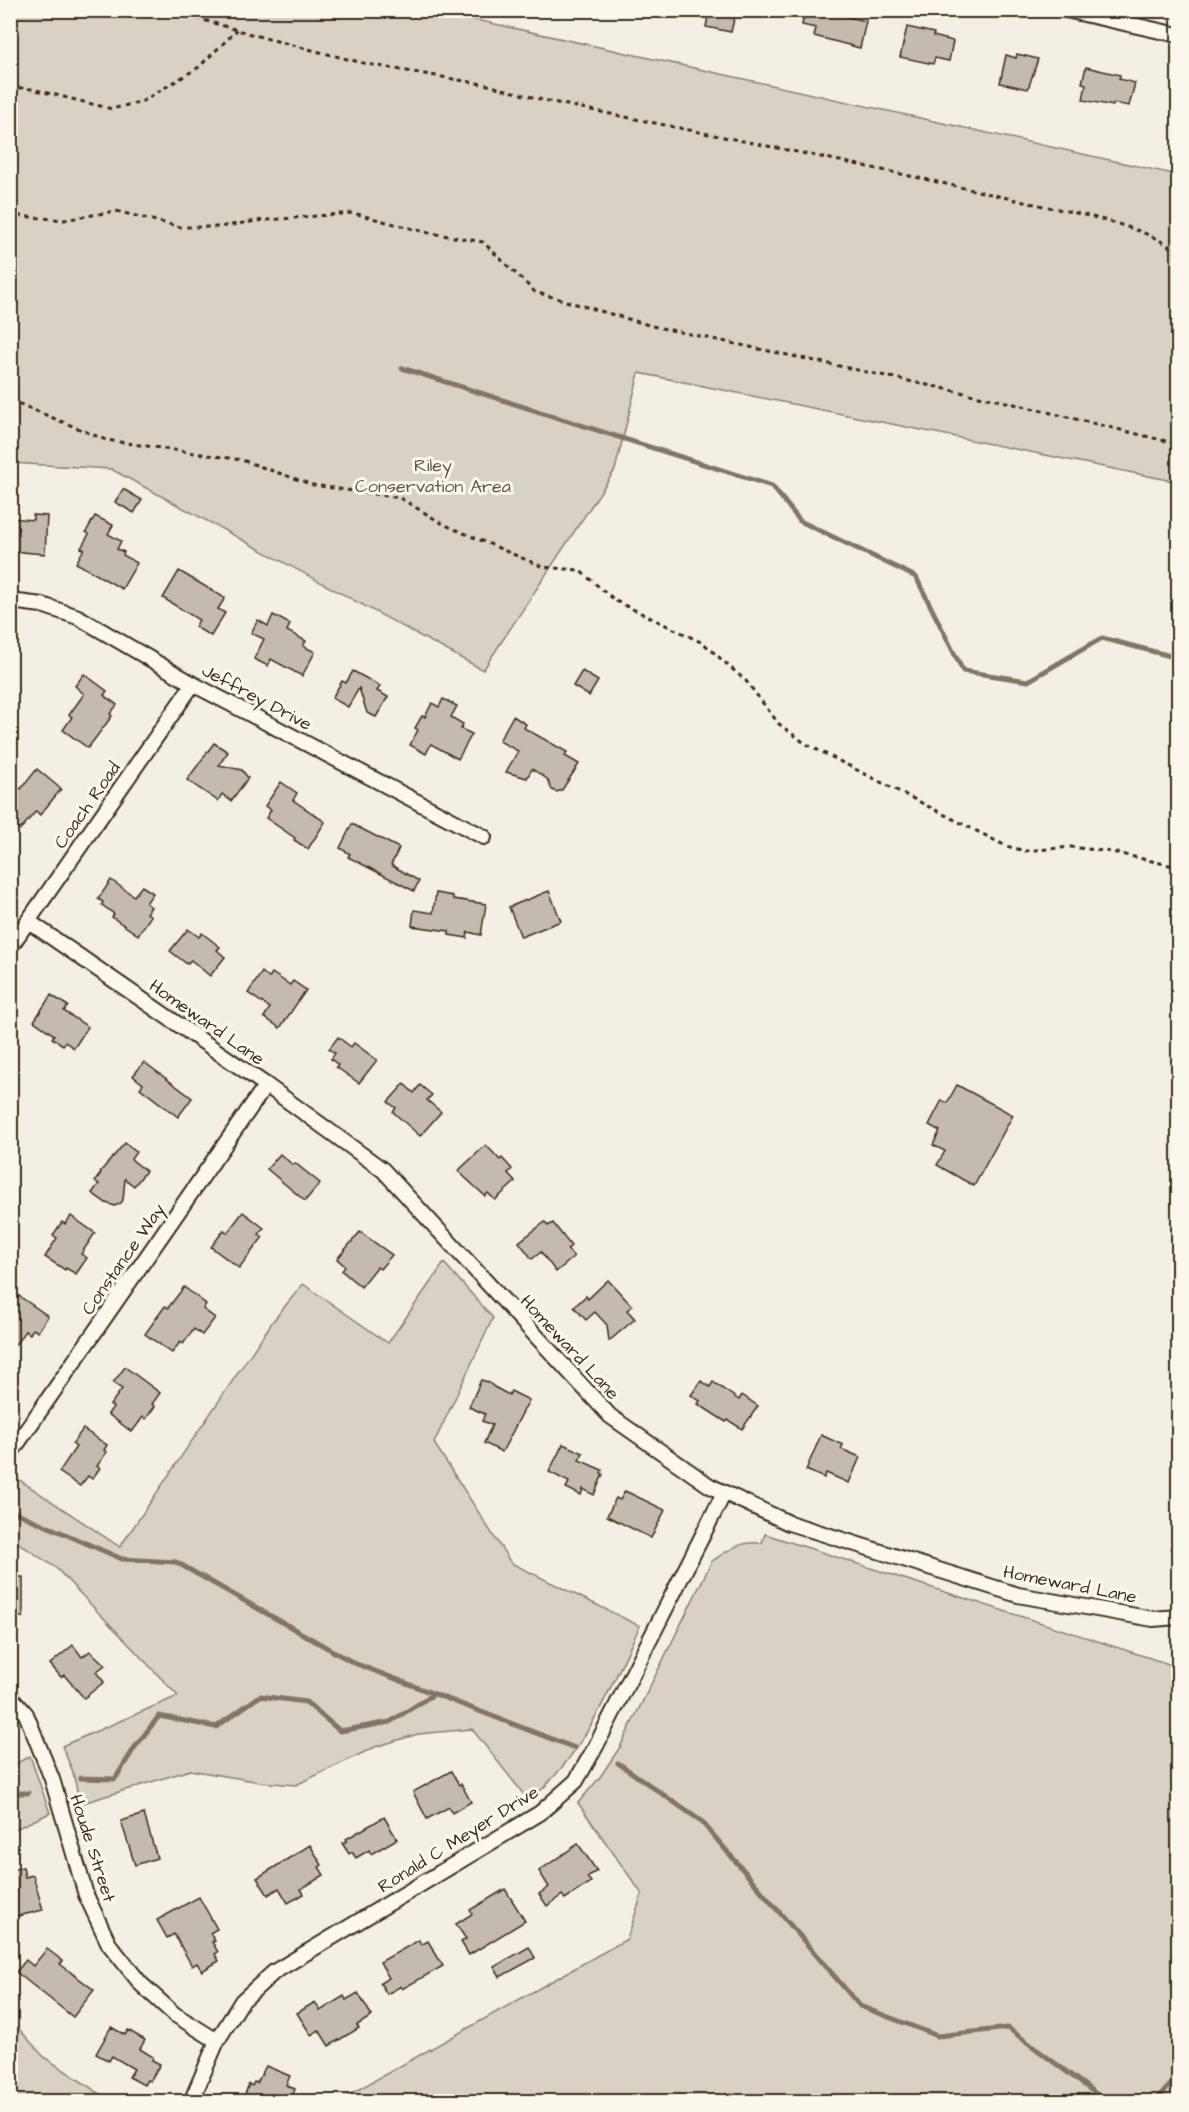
<svg xmlns="http://www.w3.org/2000/svg" width="1189" height="2112" font-family="'Architects Daughter',sans-serif">
<style>
.green{fill:#d8d1c6;stroke:#8a7e72;stroke-width:1.5}
.lines{fill:none;stroke-linecap:round;stroke-linejoin:round}
.stream{stroke:#817468;stroke-width:5}
.building{fill:#c3bbb0;stroke:#3b2a1e;stroke-width:1.5}
.street-casing{stroke:#3b2a1e;stroke-width:18}
.path{stroke:#3b2a1e;stroke-width:3;stroke-dasharray:4.5 4.5;stroke-linecap:butt}
.street{stroke:#fbf7ec;stroke-width:14}
.labels{text-anchor:middle;stroke-width:6;stroke-linejoin:round;paint-order:stroke}
.park-label{font-size:18px;fill:#625448;stroke:#fbf7ec}
.street-label{font-size:18px;fill:#3b2a1e;stroke:#fbf7ec}
</style>
<rect width="100%" height="100%" fill="#f3efe4"/>
<filter id="ink" filterUnits="userSpaceOnUse"><feTurbulence type="fractalNoise" baseFrequency=".0167" numOctaves="2"/><feDisplacementMap in="SourceGraphic" scale="12" xChannelSelector="R" yChannelSelector="G"/><feConvolveMatrix kernelMatrix="1 2 1 2 8 2 1 2 1" color-interpolation-filters="sRGB"/></filter>
<g filter="url(#ink)">
<g class="green">
<path d="M10,11H436L1178,175V482L639,373L615,470L483,670L111,469L11,463Z"/>
<path d="M444,1263L493,1318L434,1443L511,1563L640,1626C609,1690 585,1754 529,1801L472,1729L418,1734L375,1747L296,1785L260,1782L190,1770L80,1804L73,1772L62,1746L178,1696L56,1568L11,1538V1478L12,1475L120,1547L273,1321L303,1284L388,1343Z"/>
<path d="M765,1534L1178,1667V2101H341L343,2098L627,1939L642,1894L578,1803L600,1777L620,1747L712,1561C730,1549 740,1541 762,1543Z"/>
<path d="M30,1756L50,1813L11,1831V1766Z"/>
<path d="M11,2020L44,2057L111,2101H11Z"/>
</g>
<g class="lines">
<g class="stream">
<path d="M402,368L772,486L800,521L916,577L963,671L1028,681L1102,638L1178,658"/>
<path d="M10,1510L122,1559L176,1562L354,1663L575,1748"/>
<path d="M618,1763L701,1821L860,2006L938,2036L1008,2028L1107,2102"/>
<path d="M80,1778L115,1779L135,1747L159,1716L216,1727L260,1696L306,1702L340,1731L390,1722L434,1694"/>
<path d="M10,1793H28"/>
<path d="M1154,2102L1178,2077"/>
</g>
</g>
<g class="building">
<path d="M709,10H736L731,32L706,27Z"/>
<path d="M805,10H838L848,13L847,17L866,21L860,48L814,36L816,28L802,25Z"/>
<path d="M907,27L934,33L933,36L953,41L949,61L935,58L933,64L900,57Z"/>
<path d="M1017,54L1038,59L1028,89L1000,83L1006,55L1016,58Z"/>
<path d="M1086,67L1120,75L1119,79L1135,83L1129,106L1114,103L1113,106L1083,100L1086,84L1082,83Z"/>
<path d="M123,489L142,500L134,513L115,502Z"/>
<path d="M33,515L47,516L45,554L10,551V518L33,520Z"/>
<path d="M95,516L113,525L108,534L121,541L117,549L124,552L123,555L137,563L122,589L76,563L84,549L81,548L89,534L86,532Z"/>
<path d="M179,571L225,598L218,609L225,613L211,636L195,627L199,620L163,598Z"/>
<path d="M273,615L290,624L287,631L306,641L303,646L315,652L302,676L271,659L268,666L254,659L264,639L251,633L258,620L268,626Z"/>
<path d="M353,671L380,686L377,691L388,697L376,717L367,713L359,688L348,707L332,698L342,681L346,683Z"/>
<path d="M582,671L598,681L589,696L573,686Z"/>
<path d="M84,674L107,691L104,695L117,705L110,714L112,716L88,748L63,730L72,717L69,715L84,694L75,686Z"/>
<path d="M443,699L457,706L451,717L463,724L461,729L472,734L458,759L431,744L426,754L410,745L418,730L415,728L422,716L425,717L432,703L439,707Z"/>
<path d="M513,716L526,724L524,728L567,752L565,756L579,764L562,790L557,792L552,790L547,779L532,769L527,778L506,772L518,751L499,741Z"/>
<path d="M214,743L228,752L219,765L242,770L248,778L231,801L222,794L218,801L187,780Z"/>
<path d="M37,769L61,789L40,815L36,811L20,830L10,822V780L21,789Z"/>
<path d="M281,782L297,793L293,800L325,822L308,849L294,840L295,838L266,818L271,810L265,806Z"/>
<path d="M352,824L399,848L391,865L419,881L414,891L348,857L350,854L340,848Z"/>
<path d="M111,880L134,896L142,886L153,893L146,903L151,907L147,913L151,916L138,935L112,917L114,914L102,905L103,902L98,899Z"/>
<path d="M549,891L561,921L521,937L509,907Z"/>
<path d="M436,893L453,896V899L486,904L481,935L468,932L467,938L449,935V931L412,926L414,910L433,913Z"/>
<path d="M188,929L199,937L202,933L220,947L217,950L225,957L210,976L191,960L187,964L170,951Z"/>
<path d="M262,972L269,978L272,973L290,985L293,981L306,990L280,1028L264,1017L270,1008L248,993Z"/>
<path d="M51,995L68,1006L64,1011L88,1027L74,1048L65,1042L63,1045L52,1038L54,1035L34,1021Z"/>
<path d="M338,1037L351,1047L354,1043L377,1060L359,1083L336,1067L338,1065L331,1059L335,1053L329,1049Z"/>
<path d="M144,1062L192,1098L178,1117L140,1088L143,1084L133,1076Z"/>
<path d="M404,1084L414,1093L420,1085L432,1095L427,1100L441,1112L420,1136L393,1112L396,1108L388,1102Z"/>
<path d="M957,1085L1013,1115L974,1186L937,1165L945,1151L933,1145L940,1131L929,1125L942,1100L947,1103Z"/>
<path d="M125,1143L136,1152L131,1159L146,1171L134,1186L125,1179L123,1200L121,1203L115,1206L106,1203L92,1193L99,1184L95,1181L101,1173L100,1172Z"/>
<path d="M486,1145L500,1160L502,1158L512,1169L508,1173L515,1182L495,1200L488,1193L485,1196L458,1171Z"/>
<path d="M280,1154L293,1165L295,1163L320,1183L305,1201L267,1169Z"/>
<path d="M243,1212L264,1228L259,1234L263,1237L239,1268L211,1247L224,1230L227,1233Z"/>
<path d="M71,1216L95,1233L81,1254L87,1258L76,1274L66,1268L65,1270L45,1257L57,1238L53,1235L62,1222L65,1224Z"/>
<path d="M545,1222L548,1226L553,1223L571,1246L567,1249L574,1257L556,1272L541,1252L532,1259L519,1242Z"/>
<path d="M360,1232L392,1255L380,1269L377,1267L361,1287L342,1271L345,1266L337,1259Z"/>
<path d="M608,1280L632,1306L627,1310L635,1319L609,1341L607,1325L595,1312L586,1320L574,1307L586,1296L588,1299Z"/>
<path d="M184,1287L206,1304L203,1309L215,1318L202,1335L194,1329L183,1344L180,1342L172,1353L145,1334L165,1306L168,1308Z"/>
<path d="M19,1296L48,1316L38,1332L33,1329L30,1334L25,1331L10,1352V1308Z"/>
<path d="M125,1367L160,1393L152,1404L155,1406L146,1419L143,1417L132,1432L108,1414L113,1407L110,1405L122,1389L113,1383Z"/>
<path d="M481,1380L488,1382L494,1387L509,1395L511,1391L529,1400L502,1452L484,1443L492,1425L482,1421L485,1414L469,1407Z"/>
<path d="M701,1381L710,1387L713,1382L739,1400L742,1395L758,1406L742,1429L728,1420L726,1422L698,1404L700,1401L691,1395Z"/>
<path d="M83,1429L107,1445L104,1450L107,1452L97,1466L100,1468L92,1479L88,1476L80,1486L59,1472L76,1447L72,1444Z"/>
<path d="M821,1435L843,1445L841,1449L860,1457L849,1483L826,1473L824,1478L806,1470Z"/>
<path d="M563,1444L583,1453L579,1460L602,1470L601,1473L603,1474L594,1495L583,1489L581,1495L566,1488L569,1482L549,1472Z"/>
<path d="M625,1491L665,1510L651,1538L607,1516L616,1498L620,1500Z"/>
<rect x="10" y="1577" width="13" height="40"/>
<path d="M73,1645L82,1657L90,1651L105,1665L96,1672L104,1682L84,1698L64,1675L61,1677L50,1664Z"/>
<path d="M451,1771L459,1785L461,1784L471,1802L452,1813L449,1807L427,1819L413,1792Z"/>
<path d="M144,1814L157,1858L135,1865L121,1821Z"/>
<path d="M384,1817L397,1839L371,1854L369,1850L356,1858L352,1852L349,1854L342,1843L347,1841L346,1839Z"/>
<path d="M578,1844L597,1871L587,1877L591,1882L565,1899L562,1895L547,1906L539,1894L549,1887L539,1871Z"/>
<path d="M310,1845L322,1865L319,1867L324,1875L301,1889L304,1894L288,1903L279,1888L268,1895L257,1878Z"/>
<path d="M23,1867L25,1877L33,1875L43,1910L14,1917L12,1908H10V1870Z"/>
<path d="M505,1889L525,1921L469,1955L461,1942L466,1939L456,1924L472,1914L470,1910Z"/>
<path d="M199,1897L217,1929L210,1933L215,1941L212,1942L218,1952L215,1954L219,1961L202,1971L197,1963L192,1966L174,1934L167,1938L157,1920Z"/>
<path d="M419,1940L421,1945L428,1941L443,1966L402,1989L401,1986L387,1994L380,1983L389,1978L380,1962Z"/>
<path d="M529,1947L535,1958L500,1977L494,1967Z"/>
<path d="M47,1949L63,1961L60,1964L94,1990L73,2017L16,1972L26,1960L33,1966Z"/>
<path d="M358,1993L372,2016L357,2025L359,2028L329,2046L319,2030L311,2035L297,2013L315,2002L320,2011L344,1996L346,2000Z"/>
<path d="M111,2027L125,2035L128,2030L145,2040L140,2049L153,2057L152,2060L160,2064L150,2081L147,2080L144,2085L129,2077L134,2069L112,2056L109,2061L96,2054Z"/>
<path d="M266,2066L290,2076L286,2085L295,2089L290,2102H242L249,2084L252,2086L254,2082L257,2083Z"/>
</g>
<g class="lines">
<g class="street-casing">
<g id="street">
<path d="M1066,10L1178,35"/>
<path d="M10,601L42,605L78,617L193,684L484,837"/>
<path d="M28,921L266,1085L383,1170L610,1416L710,1486L789,1523L1018,1595L1153,1619L1178,1617"/>
<path d="M10,947L193,684"/>
<path d="M10,1454L266,1085"/>
<path d="M10,1696L26,1714L52,1779L86,1895L109,1944L141,1984L174,2014L217,2041"/>
<path d="M191,2102L217,2041L242,2001L274,1972L540,1813L576,1781L596,1746L724,1493"/>
</g>
</g>
<g class="path">
<path d="M180,10L203,20L265,38L367,64L488,85L543,100C701,133 859,163 1016,200C1058,210 1150,224 1178,254"/>
<path d="M10,87L32,89L112,109L143,101L199,67L237,30"/>
<path d="M10,212L20,216L64,220L116,211L180,227H219L256,221L353,213L425,232L483,242L535,292L652,326L1002,401L1178,444"/>
<path d="M10,400L106,440L242,460L313,485L400,498L445,525L543,567L579,570L616,601L703,643L746,681L779,724L806,744L1006,846L1025,851L1071,847L1112,852L1178,867"/>
</g>
<use href="#street" class="street"/>
</g>
</g>
<g class="labels">
<g class="park-label">
<text x="433" y="471">Riley<tspan x="433" dy="21">Conservation Area</tspan></text>
</g>
<g class="street-label">
<text transform="translate(257 697) rotate(28)" y="6">Jeffrey Drive</text>
<text transform="translate(87 805) rotate(-55)" y="6">Coach Road</text>
<text transform="translate(207 1022) rotate(35)" y="6">Homeward Lane</text>
<text transform="translate(123 1259) rotate(-55)" y="6">Constance Way</text>
<text transform="translate(570 1347) rotate(47)" y="6">Homeward Lane</text>
<text transform="translate(1070 1584) rotate(11)" y="6">Homeward Lane</text>
<text transform="translate(458 1839) rotate(-32)" y="6">Ronald C Meyer Drive</text>
<text transform="translate(93 1848) rotate(72)" y="6">Houde Street</text>
</g>
</g>
<rect width="1189" height="2112" fill="none" stroke="#fbf7ec" stroke-width="36"/>
<rect x="18" y="18" width="1153" height="2076" fill="none" stroke="#3b2a1e" stroke-width="2" filter="url(#ink)"/>
</svg>
